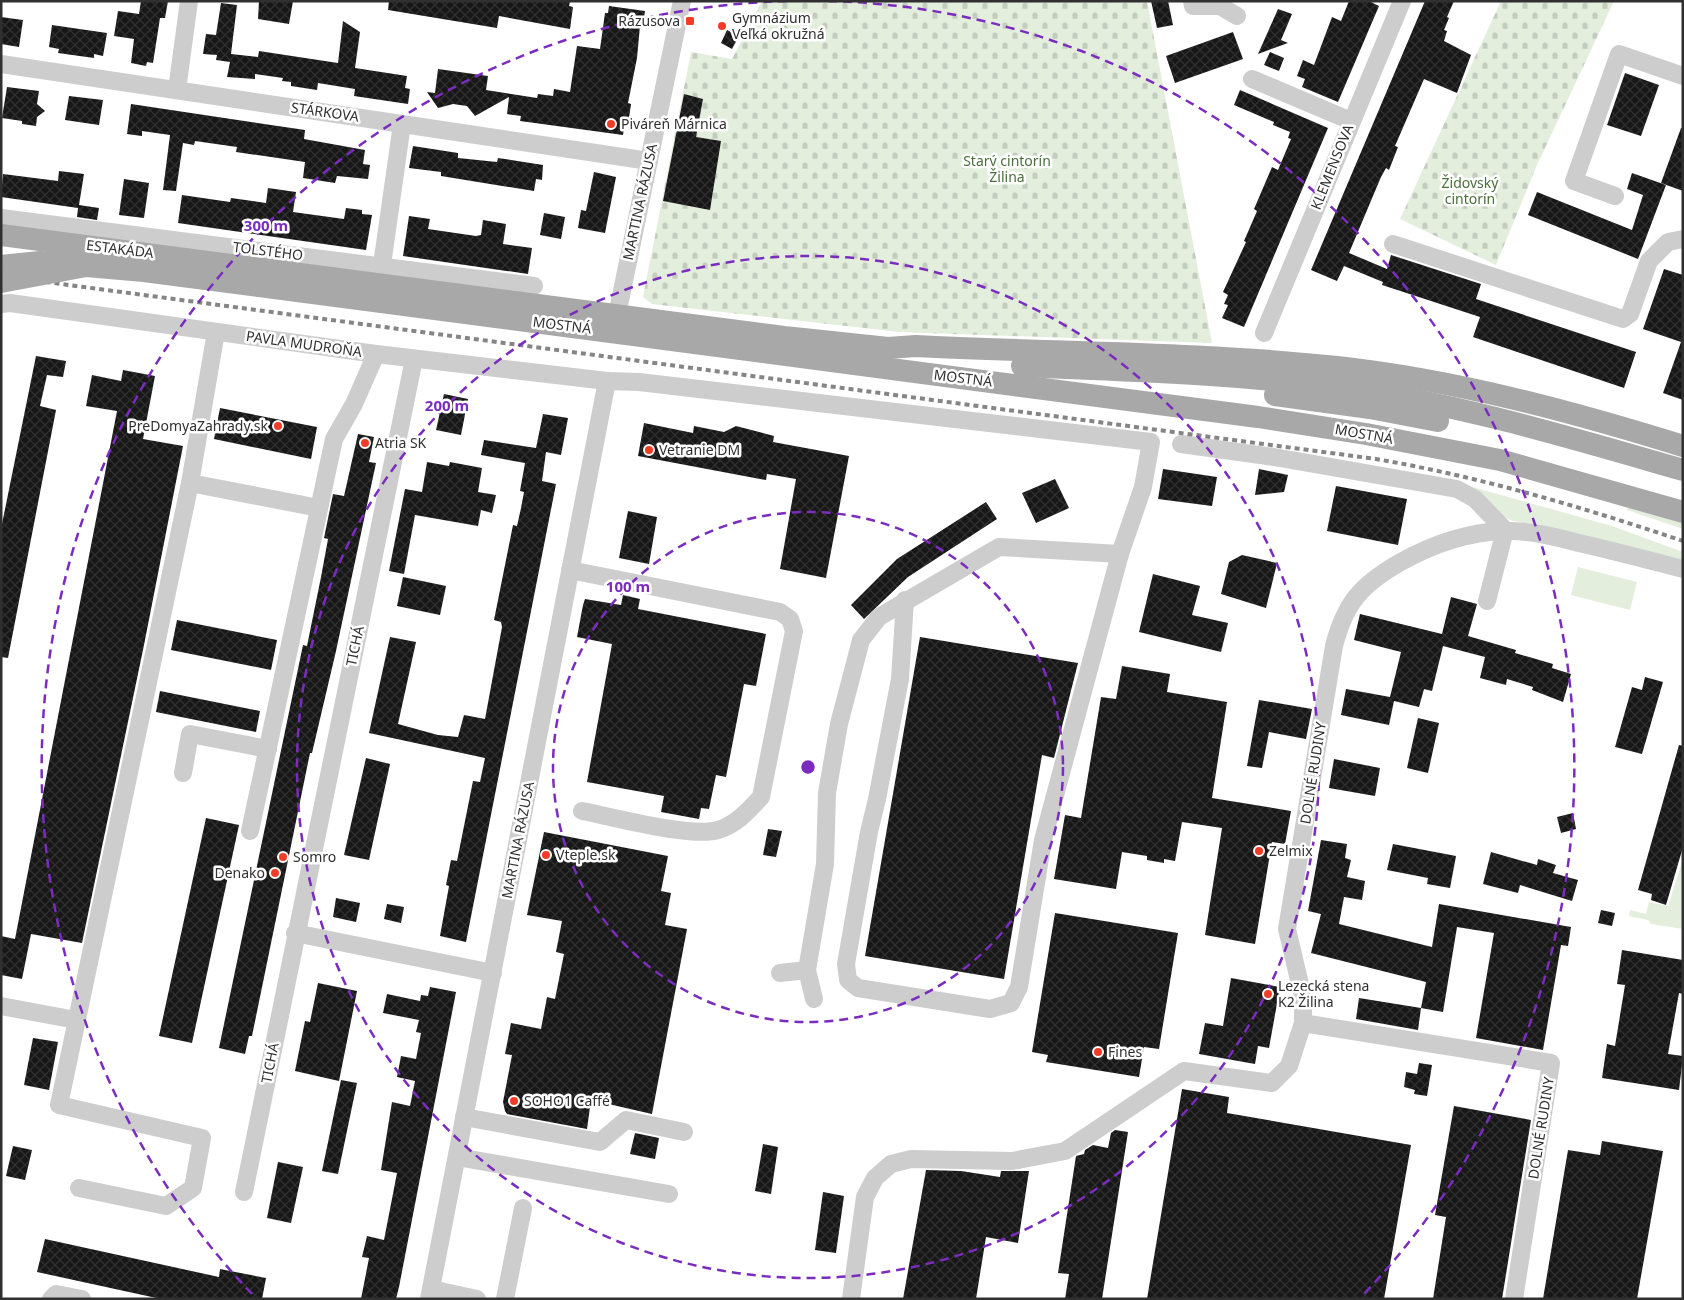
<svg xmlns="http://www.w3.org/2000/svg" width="1684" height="1300" font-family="'Noto Sans',sans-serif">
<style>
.green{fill:#e3eedd}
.cemetery{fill:url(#cemetery-stones)}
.building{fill:url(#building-cross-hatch)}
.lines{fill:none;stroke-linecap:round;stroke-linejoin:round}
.minor{stroke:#cdcdcd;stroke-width:18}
.major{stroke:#a8a8a8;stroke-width:22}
.rail{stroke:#858585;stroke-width:4;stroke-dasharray:5 4;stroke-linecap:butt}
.major-bridge{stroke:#a8a8a8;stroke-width:22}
.ring{fill:none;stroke:#7b2cbf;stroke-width:2.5;stroke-dasharray:9 6}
.poi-dot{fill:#f13d27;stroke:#fff;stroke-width:2}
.labels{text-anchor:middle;stroke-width:5;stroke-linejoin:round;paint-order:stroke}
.poi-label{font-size:14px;fill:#303030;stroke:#fff;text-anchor:start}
.street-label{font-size:14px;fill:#303030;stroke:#fff}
.park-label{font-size:14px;fill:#496f3a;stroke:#fff}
.centre{fill:#7b2cbf;stroke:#fff;stroke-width:2.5}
.ring-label{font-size:15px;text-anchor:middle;font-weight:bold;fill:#7b2cbf;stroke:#fff;stroke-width:5;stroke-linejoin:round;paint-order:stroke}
</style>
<defs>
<pattern id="cemetery-stones" width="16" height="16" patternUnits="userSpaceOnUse" patternTransform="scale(1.25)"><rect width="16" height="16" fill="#e3eedd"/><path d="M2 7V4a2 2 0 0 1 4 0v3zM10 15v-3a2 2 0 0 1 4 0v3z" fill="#c3ccbe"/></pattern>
<pattern id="building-cross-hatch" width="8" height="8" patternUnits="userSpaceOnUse" patternTransform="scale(1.25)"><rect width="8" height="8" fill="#171717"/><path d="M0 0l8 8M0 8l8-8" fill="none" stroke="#303030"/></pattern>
</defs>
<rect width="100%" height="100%" fill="#fff"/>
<g class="green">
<path d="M1469,486L1612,526L1683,552V560L1579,534L1510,520L1498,514Z"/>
<path d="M1629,506L1683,522V529L1627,510Z"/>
<path d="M1578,567L1637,582L1630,610L1571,595Z"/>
<path d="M1683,859V929L1651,924L1648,920L1629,916L1630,910L1646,914L1649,902L1668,906Z"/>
</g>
<g class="cemetery">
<path d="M762,1H1147L1212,343L899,332L652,304L643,297L691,52L732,59Z"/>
<path d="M1501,1H1614L1537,165L1496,265L1400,219Z"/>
</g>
<g class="building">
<path d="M141,1H168L165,18H160L153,63L147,62L146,66L131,63L134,39L114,36L118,11L139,14Z"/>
<path d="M259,1H293L289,24L258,19Z"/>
<path d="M389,1H570L569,6L573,7L570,29L499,16L497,28L388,10Z"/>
<path d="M1151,1H1168L1173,25L1157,28Z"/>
<path d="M1349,1H1369L1379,6L1338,102L1302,87L1305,79L1297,76L1303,60L1314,65L1332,17L1341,21Z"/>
<path d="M1425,1H1454L1447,17L1449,18L1444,30L1447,31L1444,41L1471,55L1457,93L1424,79L1395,146L1398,147L1389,170L1386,168L1381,177L1349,253L1387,269L1391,255L1481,284L1476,299L1636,352L1624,388L1473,337L1480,317L1382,285L1383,282L1344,266L1337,281L1311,270Z"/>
<path d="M221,3L237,5L231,54L258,57L259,51L338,63L343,21L360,32L355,68L407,76L405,88L410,89L408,104L354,96L355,89L318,83L317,90L291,86V82L282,81L283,78L255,74V79L227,77L230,62L216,60L217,55L203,54L206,34L216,35Z"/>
<path d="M609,6L645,11L643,26H640L637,58L628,103L631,104L629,118H626L623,135L520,121L521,116L507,114L509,97L475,116L467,106L453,104L438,108L427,92L435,93L438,69L488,76L486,90L537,98L538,94L553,96L554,89L570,92L577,46L600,49L605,13H608Z"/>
<path d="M1278,9L1292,14L1281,40L1288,43L1258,54Z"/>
<path d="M1,17L23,20L19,47L1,44Z"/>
<path d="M52,25L107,33L103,56L94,54V58L58,53L59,49L49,47Z"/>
<path d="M727,30L739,36L732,49L721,43Z"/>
<path d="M1233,32L1243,59L1175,83L1166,56Z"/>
<path d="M1270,52L1284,58L1279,71L1264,65Z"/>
<path d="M1625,73L1659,85L1641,136L1607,125Z"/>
<path d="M7,87L39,91L37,104L45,111L37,117L36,126L22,124V121L2,118Z"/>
<path d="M1240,90L1328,128L1244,327L1222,318L1228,305L1224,304L1228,295L1223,292L1246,242L1244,241L1257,211L1254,209L1272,167L1278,170L1291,139L1288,138L1290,132L1273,125L1274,122L1234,105Z"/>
<path d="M684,94L703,99L696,137L721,141L710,210L663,201Z"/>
<path d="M69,96L103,100L99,125L65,120Z"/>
<path d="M131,104L305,130L304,139L365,150L363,164L370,165L368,179L337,176L335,183L303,178L305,162L236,152L237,147L195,141L194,145L183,143L176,191L163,190L170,135L142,131V136L127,134Z"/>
<path d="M1681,128H1683V191L1661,183Z"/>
<path d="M413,146L458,153V158L497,162L498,158L543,165L542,180L536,179L534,191L441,176V172L409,168Z"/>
<path d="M59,171L84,174L79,205L99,208L97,220L77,217L78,208L1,197L3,174L58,181Z"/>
<path d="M594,172L616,177L605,233L578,228L581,210L586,211Z"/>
<path d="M1632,173L1666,185L1638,259L1528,215L1537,192L1632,230L1643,195L1627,189Z"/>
<path d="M124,179L149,183L144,218L119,215Z"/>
<path d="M268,188L296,192L293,212L344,219L346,208L362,210V214L372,215L366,250L178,223L182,195L230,202L231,198L266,203Z"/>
<path d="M544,213L565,217L561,239L540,235Z"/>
<path d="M409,216L430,219L428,229L476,236L481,235L483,220L506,224L503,244L532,248L528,274L403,256Z"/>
<path d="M1664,269L1683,275V400L1663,393L1681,342L1643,329Z"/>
<path d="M36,356L66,361L63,377L47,375L40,406L56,410L8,658L1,657V529Z"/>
<path d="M123,370L155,376L143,439L183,446L144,645L82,943L31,934L22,979L1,975V936L15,939L117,411L86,406L92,375L121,381Z"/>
<path d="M444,394L468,399L461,435L436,430Z"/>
<path d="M220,408L317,427L311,459L214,439Z"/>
<path d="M543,414L568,418L561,455L546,452L542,481L556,484L466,942L440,936L449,886L446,885L451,860L457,861L473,781L480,782L485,758L369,733L390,637L416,642L398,724L438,735L458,737L464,715L485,719L502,627L501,622L494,620L513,525L517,526L521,508L524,492L520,491L525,463L481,455L484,440L536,448Z"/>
<path d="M644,423L693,433L694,426L724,432L736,426L774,436L773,442L849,456L826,578L780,569L796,479L767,474L766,480L638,456Z"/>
<path d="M358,434L374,437L369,462L376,463L336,651L312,753H310L252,1036H249L245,1054L219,1048L303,645L307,646L321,577L328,539L324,538L333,494L344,496Z"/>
<path d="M427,462L449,466L450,462L482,468L478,492L496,495L492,513L481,510L478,526L415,515L404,574L389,571L405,489L422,492Z"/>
<path d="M1163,469L1217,477L1212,506L1158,499Z"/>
<path d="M1259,469L1288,475L1284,492L1255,495Z"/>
<path d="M1055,479L1069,508L1036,523L1022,493Z"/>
<path d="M1336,486L1407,499L1398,545L1327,531Z"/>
<path d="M986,502L997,519L908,577L864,619L851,605L897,559Z"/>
<path d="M628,511L657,517L649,564L619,558Z"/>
<path d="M1242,555L1277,563L1266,608L1221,594L1229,562Z"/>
<path d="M1153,574L1200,586L1192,615L1228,623L1221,652L1139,632Z"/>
<path d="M403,577L446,586L440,615L397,606Z"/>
<path d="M623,595L640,599L638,609L766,634L756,686L744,684L726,777L716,775L709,809L701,808L699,819L661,812L664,796L587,782L612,644L577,637L583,605L585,599L621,605Z"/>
<path d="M1451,597L1477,604L1468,636L1516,650L1515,653L1553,664L1552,668L1571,674L1563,702L1532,690L1533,687L1507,679L1506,685L1480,678L1485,657L1443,646L1432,691L1424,689L1419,707L1394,701L1389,725L1341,715L1346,689L1390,697L1401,652L1354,640L1360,614L1442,634Z"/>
<path d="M177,620L277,640L271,670L171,650Z"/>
<path d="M920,637L1078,663L1054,758L1042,755L1004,979L865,956Z"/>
<path d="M1122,666L1170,674L1167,692L1227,702L1212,798L1291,811L1285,844L1272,842L1255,944L1205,935L1222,828L1182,822L1175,861L1164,859V863L1147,860V856L1122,852L1116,889L1054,879L1065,815L1081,818L1101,697L1116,699Z"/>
<path d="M1645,677L1663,682L1642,754L1615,747L1632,687L1642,690Z"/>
<path d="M160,691L260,711L256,732L156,712Z"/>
<path d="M1259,700L1312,709L1306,739L1269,732L1262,768L1247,766Z"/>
<path d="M1418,718L1439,723L1428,773L1407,768Z"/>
<path d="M1679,745L1683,746V847L1666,905L1651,900L1652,894L1638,890Z"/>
<path d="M366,758L390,764L369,860L344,855Z"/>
<path d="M1334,759L1380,768L1375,796L1329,788Z"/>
<path d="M1573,813L1576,829L1561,833L1557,817Z"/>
<path d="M206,818L239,825L192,1043L159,1036Z"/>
<path d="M768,829L782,831L776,857L763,855Z"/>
<path d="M544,832L668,856L661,891L671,893L665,925L687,929L652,1114L591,1100L587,1129L507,1114L505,1111L503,1102L512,1055L505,1054L511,1023L541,1029L547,997L555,999L564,954L556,952L562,921L527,915Z"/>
<path d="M1321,840L1347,844L1345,858L1351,860L1347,877L1365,881L1362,900L1344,897L1339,924L1432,947L1439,904L1571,927L1568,946L1561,945L1543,1050L1476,1038L1494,933L1457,927L1443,1012L1421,1008L1426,982L1311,953L1321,914L1308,911Z"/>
<path d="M1393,844L1456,856L1450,888L1427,884L1428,878L1387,870Z"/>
<path d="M1491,852L1537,865L1538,859L1556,865L1553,873L1578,880L1572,901L1520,885L1518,893L1483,884Z"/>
<path d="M336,898L360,903L356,922L333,917Z"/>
<path d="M387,904L404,907L401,923L384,919Z"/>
<path d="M1601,910L1615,913L1612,926L1598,923Z"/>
<path d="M1055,913L1178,933L1159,1049L1144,1047L1139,1077L1046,1062L1048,1055L1032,1052Z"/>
<path d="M1622,950L1683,960V994L1679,993L1668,1054L1683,1056L1679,1090L1602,1078L1607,1044L1615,1046L1625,985L1617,984Z"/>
<path d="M1231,978L1280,987L1269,1048L1258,1046L1255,1064L1199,1054L1205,1023L1223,1026Z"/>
<path d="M318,983L357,991L339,1081L295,1071L305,1021L310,1022Z"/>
<path d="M430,987L456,992L399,1287L396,1299H361L369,1258L362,1257L367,1236L384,1240L397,1173L381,1170L392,1102L410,1106L415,1081L397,1077L401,1056L416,1059L421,1033L416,1032L419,1020L383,1013L387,994L420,1001L421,995L428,996Z"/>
<path d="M1359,998L1421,1008L1418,1030L1356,1019Z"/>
<path d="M33,1038L58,1042L49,1090L24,1085Z"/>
<path d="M1419,1063L1432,1065L1427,1096L1414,1094L1415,1090L1404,1087L1406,1072L1417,1074Z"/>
<path d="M341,1080L357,1083L338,1174L322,1171Z"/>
<path d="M1182,1089L1229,1097L1227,1113L1411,1145L1384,1299H1147Z"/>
<path d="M1454,1106L1531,1120L1502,1299H1433L1446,1217L1435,1215Z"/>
<path d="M1115,1130L1128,1132L1102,1299H1065L1069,1274L1058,1273L1076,1156L1084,1154L1085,1150L1093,1145L1108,1148L1111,1133Z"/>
<path d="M635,1133L659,1138L655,1159L630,1154Z"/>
<path d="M1602,1141L1663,1151L1637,1299H1543L1568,1150L1600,1155Z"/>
<path d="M763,1144L778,1147L771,1194L755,1191Z"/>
<path d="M13,1146L32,1150L25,1180L6,1176Z"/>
<path d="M278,1162L303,1167L291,1223L267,1218Z"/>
<path d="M926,1170L961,1171L1000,1177L1001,1171H1029L1018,1243L986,1237L976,1299H903Z"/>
<path d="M823,1192L844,1196L836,1253L815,1250Z"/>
<path d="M45,1239L219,1277L220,1269L266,1278L262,1299H161L37,1272Z"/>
</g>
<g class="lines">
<g class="minor">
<path d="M1192,1L1193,6H1220L1237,16"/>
<path d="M1,64L649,161"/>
<path d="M1252,79L1351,121"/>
<path d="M177,90L189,1"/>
<path d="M1615,196L1574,181L1619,54L1683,76"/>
<path d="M1,218L534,286"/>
<path d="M1393,244L1623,319L1630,314L1649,261L1668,242L1683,239"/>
<path d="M382,265L402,124"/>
<path d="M1,304L10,303L376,354L607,381L639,382L1151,442L1143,487L1120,554L1043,840L1019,987L1011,1003L990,1009L858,988L848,980L846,964L869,832L877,799L900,679L905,600"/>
<path d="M617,315L682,1"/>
<path d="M1264,333L1402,1"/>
<path d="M1181,444L1274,457L1457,489L1475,499L1505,530L1487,601"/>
<path d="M190,483L319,508"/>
<path d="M570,570L780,612L790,619L794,631L761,797C749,810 736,825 718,830C690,838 614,817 582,811"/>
<path d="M183,773L190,734L268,749"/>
<path d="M250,831L334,439L354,404L376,354"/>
<path d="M295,933L493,973"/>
<path d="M780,973L807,970"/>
<path d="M814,999L807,970L825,864L827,793L839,724L861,640L879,617L999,547L1120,554"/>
<path d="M1,1006L76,1020"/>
<path d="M464,1117L600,1142L626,1120L684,1132"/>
<path d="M457,1157L669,1194"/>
<path d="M79,1188L166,1206L193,1188L202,1138L59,1105L190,483L216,332"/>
<path d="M244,1192L414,359"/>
<path d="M431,1289L477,1299"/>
<path d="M51,1299L56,1294L82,1299"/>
<path d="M429,1299L607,381"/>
<path d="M505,1299L523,1208"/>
<path d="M851,1299L865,1197L875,1178L891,1164L911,1159L1012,1161L1065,1151L1184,1071L1272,1083L1289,1066L1303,1023"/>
<path d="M1514,1299L1551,1063L1303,1023V997L1287,929L1334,646C1345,603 1361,585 1399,563C1431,545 1467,532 1504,531C1529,530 1556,537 1579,543C1614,551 1648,560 1683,569"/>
</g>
<g class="major">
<path d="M1,235L784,337L888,348L916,346C1056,353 1197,352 1337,367C1455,380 1570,411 1683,446"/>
<path d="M1,266L40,262L144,271L1258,417L1366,434L1500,460L1683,512"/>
<path d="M1022,366C1126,371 1231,373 1335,387C1453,402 1568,437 1683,470"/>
<path d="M1275,395L1370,408L1438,421"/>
</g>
<path class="rail" d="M1,276L1376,459C1481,477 1582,507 1683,541"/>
<path class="major-bridge" d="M1,282L86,266"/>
</g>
<g class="ring">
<circle cx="808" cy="767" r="255"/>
<circle cx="808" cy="767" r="511"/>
<path d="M252 1294A766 766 0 0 1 788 1M828 1A766 766 0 0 1 1364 1294"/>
</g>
<g class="poi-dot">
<rect x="685" y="16" width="10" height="10" rx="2.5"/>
<circle cx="722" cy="26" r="5"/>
<circle cx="611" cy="124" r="5"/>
<circle cx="278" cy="426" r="5"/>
<circle cx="365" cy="443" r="5"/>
<circle cx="649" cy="450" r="5"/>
<circle cx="1259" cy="851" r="5"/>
<circle cx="546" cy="855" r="5"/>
<circle cx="283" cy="857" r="5"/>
<circle cx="275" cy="873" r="5"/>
<circle cx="1268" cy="994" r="5"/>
<circle cx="1098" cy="1052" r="5"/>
<circle cx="514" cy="1101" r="5"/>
</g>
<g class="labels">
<g class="poi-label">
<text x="732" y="23">Gymnázium<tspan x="732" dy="16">Veľká okružná</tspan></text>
<text x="680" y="26" text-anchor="end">Rázusova</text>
<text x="621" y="129">Piváreň Márnica</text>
<text x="268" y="431" text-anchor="end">PreDomyaZahrady.sk</text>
<text x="375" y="448">Atria SK</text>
<text x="659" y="455">Vetranie DM</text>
<text x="1269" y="856">Zelmix</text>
<text x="556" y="860">Vteple.sk</text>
<text x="293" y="862">Somro</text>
<text x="265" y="878" text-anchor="end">Denako</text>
<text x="1278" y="991">Lezecká stena<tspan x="1278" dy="16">K2 Žilina</tspan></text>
<text x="1108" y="1057">Fines</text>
<text x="524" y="1106">SOHO1 Caffé</text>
</g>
<g class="street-label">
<text transform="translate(325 112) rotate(8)" y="5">STÁRKOVA</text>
<text transform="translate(1332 167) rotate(-68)" y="5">KLEMENSOVA</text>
<text transform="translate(640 202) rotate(-78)" y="5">MARTINA RÁZUSA</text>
<text transform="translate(120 249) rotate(7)" y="5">ESTAKÁDA</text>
<text transform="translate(268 251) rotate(7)" y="5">TOLSTÉHO</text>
<text transform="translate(562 325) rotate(7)" y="5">MOSTNÁ</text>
<text transform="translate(304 344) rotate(8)" y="5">PAVLA MUDROŇA</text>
<text transform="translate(963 378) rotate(7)" y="5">MOSTNÁ</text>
<text transform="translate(1364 434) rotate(10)" y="5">MOSTNÁ</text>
<text transform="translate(355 646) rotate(-78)" y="5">TICHÁ</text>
<text transform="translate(1313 773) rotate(-81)" y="5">DOLNÉ RUDINY</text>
<text transform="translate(518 840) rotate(-79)" y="5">MARTINA RÁZUSA</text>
<text transform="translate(270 1063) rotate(-79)" y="5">TICHÁ</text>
<text transform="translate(1541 1128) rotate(-81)" y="5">DOLNÉ RUDINY</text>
</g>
<g class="park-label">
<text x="1007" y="166">Starý cintorín<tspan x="1007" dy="16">Žilina</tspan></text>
<text x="1470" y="188">Židovský<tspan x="1470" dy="16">cintorín</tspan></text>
</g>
</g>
<circle cx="808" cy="767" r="8" class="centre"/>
<g class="ring-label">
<text x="266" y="231">300 m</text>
<text x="447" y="411">200 m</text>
<text x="628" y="592">100 m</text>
</g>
<rect width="1684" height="1300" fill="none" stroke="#303030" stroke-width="5"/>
</svg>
